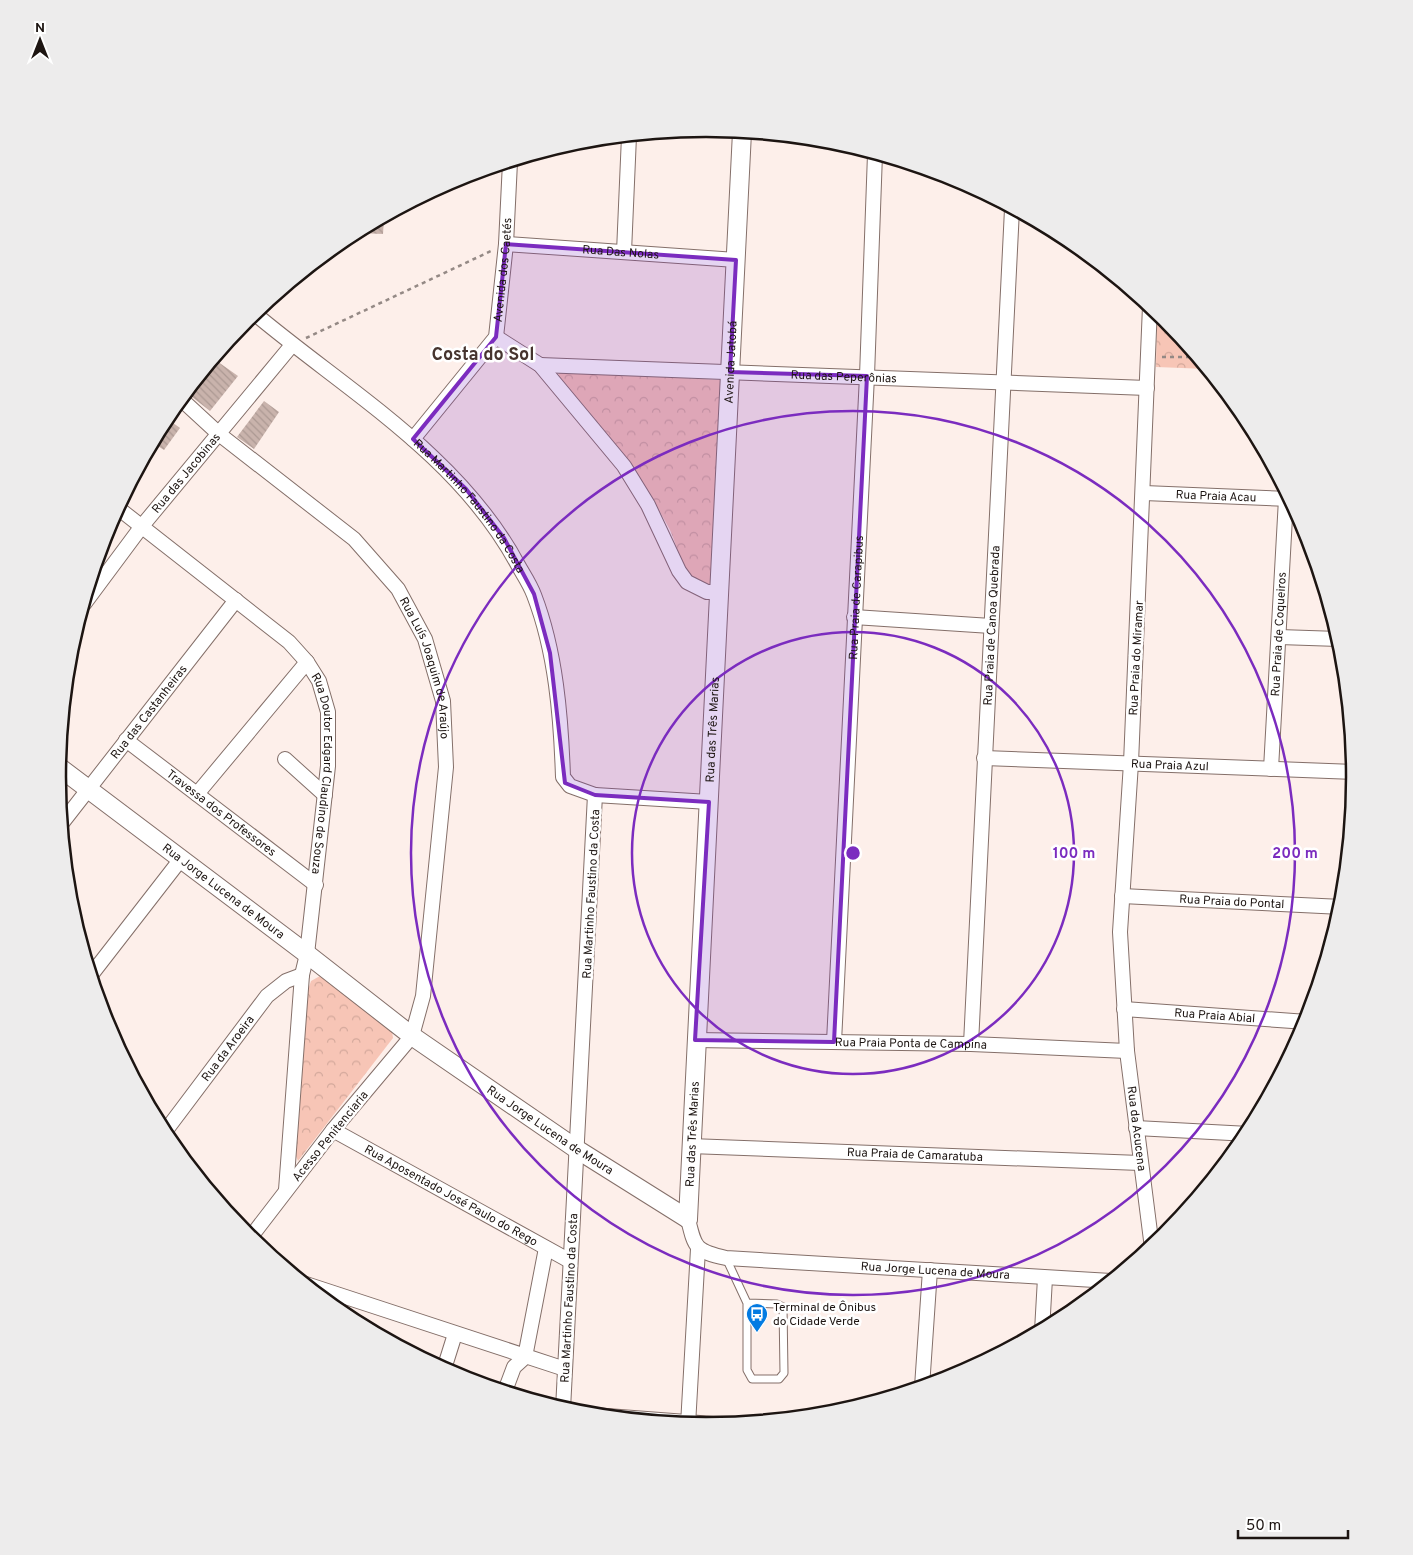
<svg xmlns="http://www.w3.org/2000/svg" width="1413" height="1555" font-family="Overpass,sans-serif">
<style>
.park{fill:url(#park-crowns)}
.building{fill:url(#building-back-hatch)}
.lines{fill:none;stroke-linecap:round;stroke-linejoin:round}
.service-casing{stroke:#846f69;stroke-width:9}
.minor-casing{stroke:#846f69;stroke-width:16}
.tertiary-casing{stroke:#846f69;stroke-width:20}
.path{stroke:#948985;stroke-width:2.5;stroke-dasharray:4 4;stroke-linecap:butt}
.service{stroke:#fff;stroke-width:7}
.minor{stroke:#fff;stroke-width:14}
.tertiary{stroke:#fff;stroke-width:18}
.marked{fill:#7b2cbf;fill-opacity:0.2;stroke:#7b2cbf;stroke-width:4;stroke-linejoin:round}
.ring{fill:none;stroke:#7b2cbf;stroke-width:2.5}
.labels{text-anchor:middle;stroke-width:5;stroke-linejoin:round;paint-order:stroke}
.street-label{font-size:12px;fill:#1d1512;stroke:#fff}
.poi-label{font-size:12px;fill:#1d1512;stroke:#fff;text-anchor:start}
.district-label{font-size:18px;font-weight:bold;fill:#46342e;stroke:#fff}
.rim{fill:none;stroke:#1d1512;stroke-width:2.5}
.centre{fill:#7b2cbf;stroke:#fff;stroke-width:2.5}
.ring-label{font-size:15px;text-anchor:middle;font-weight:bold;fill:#7b2cbf;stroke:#fff;stroke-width:5;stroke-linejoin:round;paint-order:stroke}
</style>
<defs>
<pattern id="park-crowns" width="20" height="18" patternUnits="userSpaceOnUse" patternTransform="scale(1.25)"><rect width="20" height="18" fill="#f7c5b6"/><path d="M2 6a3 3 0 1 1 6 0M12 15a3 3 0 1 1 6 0" fill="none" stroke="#d3a89b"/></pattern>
<pattern id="building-back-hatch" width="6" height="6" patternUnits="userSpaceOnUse" patternTransform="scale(1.25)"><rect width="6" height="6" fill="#c9b3ac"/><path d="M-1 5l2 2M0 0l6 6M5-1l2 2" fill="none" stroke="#ac9993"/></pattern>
</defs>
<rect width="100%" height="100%" fill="#fdefea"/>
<g class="park">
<path d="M1157,312L1166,319L1207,369L1156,367Z"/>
<path d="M564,371L721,380L712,581L710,584C683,585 679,549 670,530C640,473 601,424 558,377L559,372Z"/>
<path d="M320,976L324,977L392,1031L393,1038L298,1161L296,1156L307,993L311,981Z"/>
</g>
<g class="building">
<path d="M384,218L383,234L356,233L366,227Z"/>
<path d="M214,359L238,376L210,411L187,393Z"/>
<path d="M264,401L279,412L254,449L237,437Z"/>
<path d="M166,418L180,428L164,450L153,443Z"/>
</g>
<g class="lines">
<g class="service-casing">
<path id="service" d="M726,1258L747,1303V1370L752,1379H779L784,1373L783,1307L777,1304L747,1303"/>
</g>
<g class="minor-casing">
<g id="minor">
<path id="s1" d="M506,244L736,260"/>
<path d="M624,252L629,136"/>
<path id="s2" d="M1150,306L1131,763L1120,932L1127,1051L1152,1248"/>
<path id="s3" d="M254,313C347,391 459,455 518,565C523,574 530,584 534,595C556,652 561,717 563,777L570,786L595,795L563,1409"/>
<path d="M496,337L540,365L624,466L648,505L679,571L687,582L707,592H720"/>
<path id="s4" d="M540,365L1147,388"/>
<path id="s5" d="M181,399L219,434L354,539L398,589L425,639L443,701L446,767L423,996L412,1036L333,1130L250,1238"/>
<path id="s6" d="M413,439L496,337L506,244L510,162"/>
<path id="s7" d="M1144,493L1290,499"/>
<path id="s8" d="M118,508L289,642L307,662L319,681L328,712V766L307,954L302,975L286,1190"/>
<path id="s9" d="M84,604L142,526L292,345"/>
<path d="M854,617L991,626"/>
<path d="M1279,637L1339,639"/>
<path id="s10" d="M126,740L316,885"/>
<path id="s11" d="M984,758L1355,772"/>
<path d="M285,759L325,795"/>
<path id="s12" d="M1271,769L1286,499"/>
<path d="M197,794L307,662"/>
<path d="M595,795L709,802"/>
<path id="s13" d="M62,823L236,600"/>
<path id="s14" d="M1122,896L1342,907"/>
<path d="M91,975L181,859"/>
<path id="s15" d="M1124,1009L1307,1022"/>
<path d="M1302,1021V1034"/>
<path id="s16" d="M695,1040L971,1044L1127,1051"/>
<path id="s17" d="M834,1042L867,376L875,154"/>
<path id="s18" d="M971,1044L1012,209"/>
<path d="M1136,1128L1249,1134"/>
<path id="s19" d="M333,1130L570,1261"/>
<path id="s20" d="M164,1133L267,996L286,981L302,975"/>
<path id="s21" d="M690,1146L1140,1163"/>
<path id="s22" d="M688,1219C695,1248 695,1251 726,1258L1111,1281"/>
<path d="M306,1284L565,1369"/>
<path d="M1042,1331L1045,1278"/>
<path d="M444,1369L455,1334"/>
<path d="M922,1387L930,1270"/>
<path d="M505,1391L514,1367L525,1357L546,1248"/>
<path d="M594,1415L726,1425"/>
<path d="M688,1425L698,1249"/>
</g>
</g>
<g class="tertiary-casing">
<g id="tertiary">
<path id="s23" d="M59,767L307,954L412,1036L578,1150L688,1219"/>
<path id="s24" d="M688,1219L742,132"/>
</g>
</g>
<g class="path">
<path d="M306,338L491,251"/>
<path d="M1162,357H1197"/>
</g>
<use href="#service" class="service"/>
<use href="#minor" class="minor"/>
<use href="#tertiary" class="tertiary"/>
</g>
<path class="marked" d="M506,244L736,260L730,372L867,376L834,1042L695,1040L709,802L595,795L565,783L550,653L534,594L504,538L466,489L413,439L496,337Z"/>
<g class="ring">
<circle cx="853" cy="853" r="221"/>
<circle cx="853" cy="853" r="442"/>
</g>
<defs>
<g id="bus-pin" transform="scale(1.125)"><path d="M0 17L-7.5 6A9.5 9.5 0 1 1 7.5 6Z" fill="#037be2" stroke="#fff"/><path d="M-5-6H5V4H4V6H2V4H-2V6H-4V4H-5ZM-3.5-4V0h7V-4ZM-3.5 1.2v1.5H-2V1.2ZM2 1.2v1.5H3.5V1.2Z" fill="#fff"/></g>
</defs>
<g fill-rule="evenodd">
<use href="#bus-pin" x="757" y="1314"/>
</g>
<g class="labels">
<g class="street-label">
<text dy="4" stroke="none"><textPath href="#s1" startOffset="115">Rua Das Nolas</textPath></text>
<text dy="4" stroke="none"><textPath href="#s6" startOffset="199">Avenida dos Caetés</textPath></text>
<text dy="4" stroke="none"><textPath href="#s24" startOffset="858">Avenida Jatobá</textPath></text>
<text dy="4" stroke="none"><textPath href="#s4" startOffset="304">Rua das Peperônias</textPath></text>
<text dy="4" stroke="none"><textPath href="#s9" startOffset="166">Rua das Jacobinas</textPath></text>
<text dy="4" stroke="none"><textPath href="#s7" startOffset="72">Rua Praia Acau</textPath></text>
<text dy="4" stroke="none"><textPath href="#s3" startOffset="291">Rua Martinho Faustino da Costa</textPath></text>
<text dy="4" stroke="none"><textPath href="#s17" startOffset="445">Rua Praia de Carapibus</textPath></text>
<text dy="4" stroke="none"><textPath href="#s18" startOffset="419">Rua Praia de Canoa Quebrada</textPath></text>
<text dy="4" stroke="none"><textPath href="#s12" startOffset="135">Rua Praia de Coqueiros</textPath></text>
<text transform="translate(1136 658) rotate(-87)" y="4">Rua Praia do Miramar</text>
<text dy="4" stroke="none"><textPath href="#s5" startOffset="374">Rua Luís Joaquim de Araújo</textPath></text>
<text dy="4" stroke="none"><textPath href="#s13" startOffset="141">Rua das Castanheiras</textPath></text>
<text dy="4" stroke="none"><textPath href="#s24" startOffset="490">Rua das Três Marias</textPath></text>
<text dy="4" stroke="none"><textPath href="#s11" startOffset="186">Rua Praia Azul</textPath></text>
<text dy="4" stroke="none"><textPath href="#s8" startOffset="360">Rua Doutor Edgard Claudino de Souza</textPath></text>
<text dy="4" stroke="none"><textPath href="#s10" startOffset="120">Travessa dos Professores</textPath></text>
<text dy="4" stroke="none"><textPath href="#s23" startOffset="206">Rua Jorge Lucena de Moura</textPath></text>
<text transform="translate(591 894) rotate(-87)" y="4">Rua Martinho Faustino da Costa</text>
<text dy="4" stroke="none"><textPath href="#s14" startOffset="110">Rua Praia do Pontal</textPath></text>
<text dy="4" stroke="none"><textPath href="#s15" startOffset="91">Rua Praia Abial</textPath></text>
<text dy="4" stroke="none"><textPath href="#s16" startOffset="216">Rua Praia Ponta de Campina</textPath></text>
<text dy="4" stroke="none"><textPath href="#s20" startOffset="106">Rua da Aroeira</textPath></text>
<text dy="4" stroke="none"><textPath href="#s2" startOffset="824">Rua da Acucena</textPath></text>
<text dy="4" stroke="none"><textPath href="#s23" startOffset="611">Rua Jorge Lucena de Moura</textPath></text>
<text dy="4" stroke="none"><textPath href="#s24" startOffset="85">Rua das Três Marias</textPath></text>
<text transform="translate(330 1136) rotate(-51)" y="4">Acesso Penitenciaria</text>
<text dy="4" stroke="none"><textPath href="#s21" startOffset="225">Rua Praia de Camaratuba</textPath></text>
<text dy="4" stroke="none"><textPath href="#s19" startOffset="135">Rua Aposentado José Paulo do Rego</textPath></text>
<text dy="4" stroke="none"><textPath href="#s22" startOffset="270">Rua Jorge Lucena de Moura</textPath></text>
<text transform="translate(569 1298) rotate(-87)" y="4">Rua Martinho Faustino da Costa</text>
</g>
<g class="poi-label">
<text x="773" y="1311">Terminal de Ônibus<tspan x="773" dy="14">do Cidade Verde</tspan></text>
</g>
<g class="district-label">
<text x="483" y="360">Costa do Sol</text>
</g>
</g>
<path d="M0 0H1413V1555H0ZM66 777a640 640 0 1 1 1280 0a640 640 0 1 1-1280 0Z" fill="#edecec" fill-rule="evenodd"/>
<path class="rim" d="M66 777a640 640 0 1 1 1280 0a640 640 0 1 1-1280 0Z"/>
<circle cx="853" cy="853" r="8" class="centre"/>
<g class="ring-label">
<text x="1074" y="858">100 m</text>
<text x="1295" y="858">200 m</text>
</g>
<g transform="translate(40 40)" stroke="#ffffff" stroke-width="4" paint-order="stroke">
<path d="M0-4L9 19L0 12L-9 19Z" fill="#1d1512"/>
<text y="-8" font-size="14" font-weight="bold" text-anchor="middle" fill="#1d1512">N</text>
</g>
<path d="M1238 1530v8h110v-8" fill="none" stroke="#1d1512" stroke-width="2.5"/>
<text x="1246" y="1530" font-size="15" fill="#1d1512" stroke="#ffffff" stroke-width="4" paint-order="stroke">50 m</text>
</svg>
